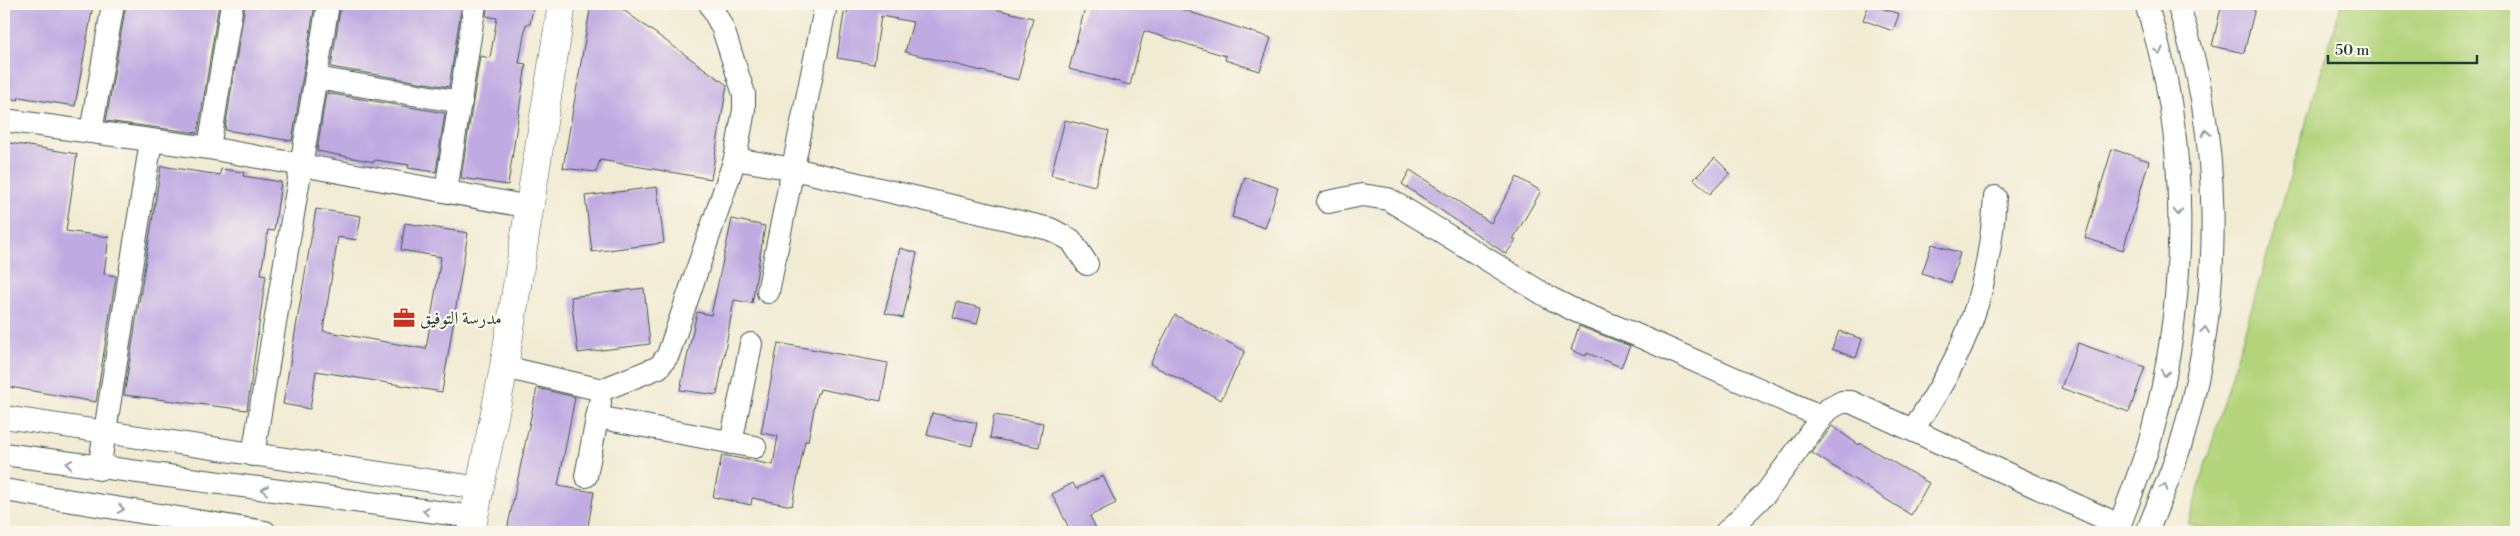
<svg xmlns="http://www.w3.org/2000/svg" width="2520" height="536" font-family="'Libre Bodoni',Amiri,serif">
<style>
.green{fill:#b4d47c;stroke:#6a8858}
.building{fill:#c0aae2}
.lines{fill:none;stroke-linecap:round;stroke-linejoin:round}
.street-casing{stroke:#3e574c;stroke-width:24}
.secondary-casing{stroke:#3e574c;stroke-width:29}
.street{stroke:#fff;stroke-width:22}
.secondary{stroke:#fff;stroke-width:28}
.oneway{stroke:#8f9e9a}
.labels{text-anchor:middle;stroke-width:4.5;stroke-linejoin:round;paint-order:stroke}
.poi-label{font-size:18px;fill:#1f3d34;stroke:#fbf7ec;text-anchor:start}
</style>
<rect width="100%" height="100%" fill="#fbf7ec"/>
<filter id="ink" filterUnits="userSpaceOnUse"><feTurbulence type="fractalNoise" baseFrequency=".02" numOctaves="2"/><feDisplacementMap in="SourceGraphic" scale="10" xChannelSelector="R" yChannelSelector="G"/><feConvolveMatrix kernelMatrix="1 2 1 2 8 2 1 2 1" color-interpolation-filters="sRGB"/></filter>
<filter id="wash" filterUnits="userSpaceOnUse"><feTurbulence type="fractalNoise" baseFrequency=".0096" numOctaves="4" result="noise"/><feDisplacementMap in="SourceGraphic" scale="20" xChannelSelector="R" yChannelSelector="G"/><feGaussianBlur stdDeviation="1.12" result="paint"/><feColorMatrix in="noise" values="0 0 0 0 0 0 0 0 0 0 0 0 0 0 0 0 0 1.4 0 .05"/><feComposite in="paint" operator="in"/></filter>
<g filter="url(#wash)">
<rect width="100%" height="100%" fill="#f1ebd3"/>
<path class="green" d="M2341,4H2516V532H2220L2188,524Z"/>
<g id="blocks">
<g class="building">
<path d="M4,4L93,5L75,106L19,97L18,100L4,97Z"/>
<path d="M126,4H219L198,133L106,121Z"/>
<path d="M245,4H315L292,141L225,130Z"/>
<path d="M341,4H462L449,87L331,67Z"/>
<path d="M488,4H534L530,24H526L519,63L526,64L508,185L461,178L480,56L490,58L497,18L486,16Z"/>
<path d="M591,4H615L727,85L711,179L600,160L596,172L563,168Z"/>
<path d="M849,4H973L1033,18L1018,80L905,52L913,22L881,16L874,64L837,58L844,13L847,14Z"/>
<path d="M1086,4H1165L1271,38L1260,71L1225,60L1226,56L1144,31L1130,85L1069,69Z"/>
<path d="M1869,4L1899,14L1893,31L1863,20Z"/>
<path d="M2222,4H2256L2244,53L2212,46Z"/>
<path d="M326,93L445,113L436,172L408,168L409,165L375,160L374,162L317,151Z"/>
<path d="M1065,120L1109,131L1095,186L1051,175Z"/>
<path d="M4,142L77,154L66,231L109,237L104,274L116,276L96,402L4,386Z"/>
<path d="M2112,149L2149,161L2123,250L2085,238Z"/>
<path d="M1715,158L1730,173L1710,194L1694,179Z"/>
<path d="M161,166L220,175L221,169L244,172L243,176L281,182L274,231L268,230L261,274L266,275L247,410L124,395Z"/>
<path d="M1410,170L1491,223L1517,177L1541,191L1513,239L1516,240L1506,254L1402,184Z"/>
<path d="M1245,177L1278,188L1265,228L1232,217Z"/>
<path d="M657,187L664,243L592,252L585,196Z"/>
<path d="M316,209L361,216L357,240L338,237L323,331L426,349L441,257L401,250L405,223L468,233L442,392L316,371L310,409L283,404Z"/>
<path d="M732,219L765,226L752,303L734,300L717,395L680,390L697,312L711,315Z"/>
<path d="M1932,244L1960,253L1951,283L1922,273Z"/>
<path d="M900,248L917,253L903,318L885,313Z"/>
<path d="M644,288L650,344L578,353L571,297Z"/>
<path d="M957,302L981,308L977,324L953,318Z"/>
<path d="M1175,315L1245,351L1221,400L1150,364Z"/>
<path d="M1579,326L1630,346L1621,367L1587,353L1586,356L1571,350Z"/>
<path d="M1839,331L1862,339L1856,358L1832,349Z"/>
<path d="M778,343L888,363L881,401L820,389L819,393H817L808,441H805L792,506L752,498L751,505L713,497L722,455L773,465L778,436L761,433Z"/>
<path d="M2078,343L2145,367L2129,412L2061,388Z"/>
<path d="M537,388L575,397L558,486L594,492L587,532H520L507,530Z"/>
<path d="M932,413L977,423L972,446L927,435Z"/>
<path d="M994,415L1043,423L1039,447L990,438Z"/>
<path d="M1832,426L1859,445L1860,443L1929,483L1911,515L1812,453Z"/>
<path d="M1103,476L1116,503L1090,516L1098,532H1071L1052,494L1073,483L1076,489Z"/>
</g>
</g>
</g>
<g filter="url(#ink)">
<use href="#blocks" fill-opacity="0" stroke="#3e574c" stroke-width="1"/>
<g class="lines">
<g class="street-casing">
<g id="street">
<path d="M316,78L461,102"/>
<path d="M4,120L209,148L530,207"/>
<path d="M91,132L113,4"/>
<path d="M209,148L232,4"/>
<path d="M735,159L794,169L1050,229L1071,240L1087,264"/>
<path d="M446,191L475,4"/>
<path d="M1328,202L1362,195L1388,199L1550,298L1576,311L1634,334L1822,417"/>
<path d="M768,292L826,4"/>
<path d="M504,367L602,390L659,367L668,355L735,159L744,110V94L723,29L710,4"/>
<path d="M4,417L480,488"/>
<path d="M597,417L755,447"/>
<path d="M1913,429C1967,352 1989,291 1995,197"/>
<path d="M731,443L751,344"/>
<path d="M4,454L474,517"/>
<path d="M253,455L328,4"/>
<path d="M99,469L151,141"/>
<path d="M586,476L600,403"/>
<path d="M4,490L265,532"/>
<path d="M1726,532L1766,493L1827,410L1842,402H1851L2119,525"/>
<path d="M2117,532C2129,499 2143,467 2152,433C2188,296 2191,139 2146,4"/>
<path d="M2147,532C2161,497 2178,459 2187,422C2223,288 2222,136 2178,4"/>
</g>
</g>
<g class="secondary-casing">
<path id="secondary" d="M471,532L504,367L562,4"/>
</g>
<use href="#street" class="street"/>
<use href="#secondary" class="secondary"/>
</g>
<defs><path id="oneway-chevron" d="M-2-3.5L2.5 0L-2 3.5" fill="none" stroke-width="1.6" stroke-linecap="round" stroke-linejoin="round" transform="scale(1.25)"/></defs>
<g class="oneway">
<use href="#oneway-chevron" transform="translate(2159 51) rotate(77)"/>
<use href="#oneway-chevron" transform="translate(2206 133) rotate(-99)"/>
<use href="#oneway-chevron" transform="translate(2178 212) rotate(89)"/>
<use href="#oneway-chevron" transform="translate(2205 330) rotate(-83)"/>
<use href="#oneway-chevron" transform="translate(2165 373) rotate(100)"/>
<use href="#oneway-chevron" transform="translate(69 464) rotate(-171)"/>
<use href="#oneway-chevron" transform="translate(2164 487) rotate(-70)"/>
<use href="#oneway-chevron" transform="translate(265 490) rotate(-173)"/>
<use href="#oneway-chevron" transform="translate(121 509) rotate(9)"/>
<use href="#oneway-chevron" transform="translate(426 511) rotate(-173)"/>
</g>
</g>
<defs>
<g id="office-bare" transform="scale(1.725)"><path d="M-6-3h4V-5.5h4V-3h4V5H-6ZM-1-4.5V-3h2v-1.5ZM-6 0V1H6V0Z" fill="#c8321e" stroke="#fbf7ec" stroke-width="2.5" paint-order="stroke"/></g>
</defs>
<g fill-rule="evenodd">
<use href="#office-bare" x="404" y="318"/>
</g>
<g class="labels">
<g class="poi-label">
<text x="420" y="324">مدرسة التوفيق</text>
</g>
</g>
<rect width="2520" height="536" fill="none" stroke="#fbf7ec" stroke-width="20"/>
<path d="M2328 55v8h149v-8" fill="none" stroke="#1f3d34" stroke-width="2.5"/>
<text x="2335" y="55" font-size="15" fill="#1f3d34" stroke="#fbf7ec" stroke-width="4" paint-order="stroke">50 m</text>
</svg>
